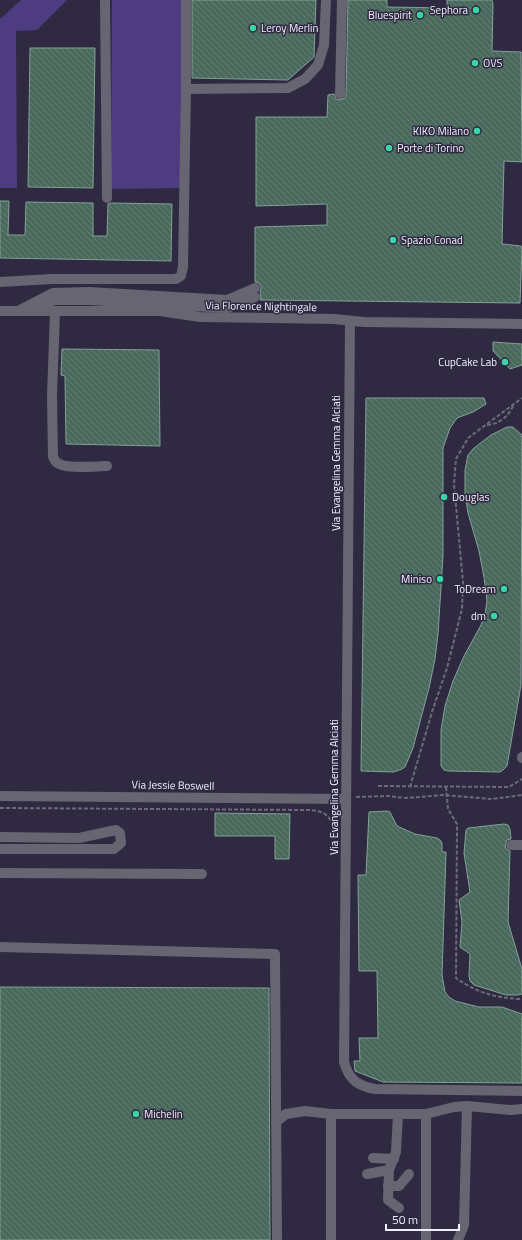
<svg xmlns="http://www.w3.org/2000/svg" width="522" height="1240" font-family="'Titillium Web',sans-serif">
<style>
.grass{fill:#4d3c80}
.building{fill:url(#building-back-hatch);stroke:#82a295}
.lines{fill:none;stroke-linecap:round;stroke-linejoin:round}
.path{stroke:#6e697e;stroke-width:2;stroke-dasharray:4 2;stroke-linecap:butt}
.minor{stroke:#676571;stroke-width:10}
.poi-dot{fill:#3ad4a5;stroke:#2f2a41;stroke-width:1.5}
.labels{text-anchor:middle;stroke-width:3;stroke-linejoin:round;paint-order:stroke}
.poi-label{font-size:11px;fill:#f1eefe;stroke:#2f2a41;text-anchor:end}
.street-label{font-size:11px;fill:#f1eefe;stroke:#2f2a41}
</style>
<defs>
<pattern id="building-back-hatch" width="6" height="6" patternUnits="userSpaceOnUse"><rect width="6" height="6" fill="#4a695d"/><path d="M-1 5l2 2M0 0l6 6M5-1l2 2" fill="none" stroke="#657f75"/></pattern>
</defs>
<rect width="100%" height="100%" fill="#2f2a41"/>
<g class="grass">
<path d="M21,0H67L37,30L16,31L17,188H0V19Z"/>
<path d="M112,0H184L182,188L111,189Z"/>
</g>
<g class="building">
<path d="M192,0H316L314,57L288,80L192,78Z"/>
<path d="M348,0H387V7L447,8V0H492L493,4L492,51L521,52L522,162L504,161L502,244L521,246L522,249L520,303L260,300L261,298L260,292L261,289V286L259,283L255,282V227L327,225V204L256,206V117H327L328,95L334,94L336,99L339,100L345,98L346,94Z"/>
<path d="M30,48H95L93,188L28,187Z"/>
<path d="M0,201H9L8,235H25L26,202L93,203V236H107L108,204L111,203L172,204L171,261L0,258Z"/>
<path d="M493,342L522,344V365L510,369L493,351Z"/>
<path d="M62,349L159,350L160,446L66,444L65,376L61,375Z"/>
<path d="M366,398H484L486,404L473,412L457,418L450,428L443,448V556L438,634L435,659L429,688L413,748L405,767L402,769L394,772L361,771Z"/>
<path d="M507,427H513L522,435L521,685L507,766L503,770L500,772L448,771L444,770L441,766V730L445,706L453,681L464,656L481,625L485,614L487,601L484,577L479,551L468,513L465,494V470L468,455L474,448L491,435Z"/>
<path d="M387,811L390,812L397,826L415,834L437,838L440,840L442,843V852H446L442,975L445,992L449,997L455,1001L479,1007H502L522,1014V1083L383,1082L355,1071L354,1061H360L359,1038H378L377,971H359L358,875H366L369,812Z"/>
<path d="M215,813L290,814L289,859H275V836H215Z"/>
<path d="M504,824L508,825L510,829L511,839L507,840L505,845L506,849L510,851L508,922L522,969V994L518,995H506L474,985L470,981L469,976L470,954L460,947L462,922L459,900L470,892L464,853L466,830L468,828Z"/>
<path d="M0,987L269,988L270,1240H0Z"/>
</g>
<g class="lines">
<g class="path">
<path d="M487,425C499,424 508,417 513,406"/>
<path d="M378,786L509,787L522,779"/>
<path d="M410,787L432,712L447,668L462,609L463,582L454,484L456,459L468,438L522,398"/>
<path d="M446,787L448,809L457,824L456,978C477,993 496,998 522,999"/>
<path d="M356,797L387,796L406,798L443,795L492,799L522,795"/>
<path d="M0,808L310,810C319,811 326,812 331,821H337"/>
</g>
<g class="minor">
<path d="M105,0L107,198"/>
<path d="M186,0V89L288,88L305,79L318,65L324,45L326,0"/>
<path d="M340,94L342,0"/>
<path d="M0,282L52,279H176L181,276L183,267L186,89"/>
<path d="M20,310L53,293L89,292L227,300L255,288"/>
<path d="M0,311H160L200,317L334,319L364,322L522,324"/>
<path d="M36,311L54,300H89L227,308L255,297"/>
<path d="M55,312L52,396L53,457C54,458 55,461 56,462C65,470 95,466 107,466"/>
<path d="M350,321L344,1062C349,1080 358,1086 375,1089L522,1091"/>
<path d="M522,757V758"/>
<path d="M0,796L346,799"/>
<path d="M0,837L79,838L116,830L120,833L121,843L114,849H0"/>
<path d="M511,845H522"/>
<path d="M0,873L202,874"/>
<path d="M0,947L275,954L277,1240"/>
<path d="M467,1106L511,1110L522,1109"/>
<path d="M331,1114H426"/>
<path d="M398,1114L396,1152L389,1170L388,1200L399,1208"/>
<path d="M276,1122L286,1114L305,1111L331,1114V1240"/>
<path d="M373,1158L394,1159"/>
<path d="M367,1174L389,1170"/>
<path d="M388,1186H399L409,1174"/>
<path d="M426,1240V1114L454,1107L467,1106L464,1225L458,1240"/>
</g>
</g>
<g class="poi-dot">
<circle cx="476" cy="10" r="4"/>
<circle cx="420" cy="15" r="4"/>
<circle cx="253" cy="28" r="4"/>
<circle cx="475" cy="63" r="4"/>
<circle cx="477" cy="131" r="4"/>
<circle cx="389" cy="148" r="4"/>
<circle cx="393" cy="240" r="4"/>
<circle cx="505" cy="362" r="4"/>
<circle cx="444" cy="497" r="4"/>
<circle cx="440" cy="579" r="4"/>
<circle cx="504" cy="589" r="4"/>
<circle cx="494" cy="616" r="4"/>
<circle cx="136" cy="1114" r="4"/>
</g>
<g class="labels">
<g class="poi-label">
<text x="468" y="14">Sephora</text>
<text x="412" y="19">Bluespirit</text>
<text x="261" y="32" text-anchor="start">Leroy Merlin</text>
<text x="483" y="67" text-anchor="start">OVS</text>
<text x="469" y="135">KIKO Milano</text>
<text x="397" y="152" text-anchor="start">Porte di Torino</text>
<text x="401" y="244" text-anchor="start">Spazio Conad</text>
<text x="497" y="366">CupCake Lab</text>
<text x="452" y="501" text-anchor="start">Douglas</text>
<text x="432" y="583">Miniso</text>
<text x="496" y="593">ToDream</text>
<text x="486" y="620">dm</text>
<text x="144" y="1118" text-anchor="start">Michelin</text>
</g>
<g class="street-label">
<text transform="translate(261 306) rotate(1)" y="4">Via Florence Nightingale</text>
<text transform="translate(336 463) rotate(-90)" y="4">Via Evangelina Gemma Alciati</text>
<text transform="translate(173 785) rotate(1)" y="4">Via Jessie Boswell</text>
<text transform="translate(334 787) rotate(-90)" y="4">Via Evangelina Gemma Alciati</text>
</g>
</g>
<path d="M386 1224v6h73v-6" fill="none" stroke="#f1eefe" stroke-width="2"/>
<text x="392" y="1224" font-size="12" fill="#f1eefe" stroke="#2f2a41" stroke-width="3" paint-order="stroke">50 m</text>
</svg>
